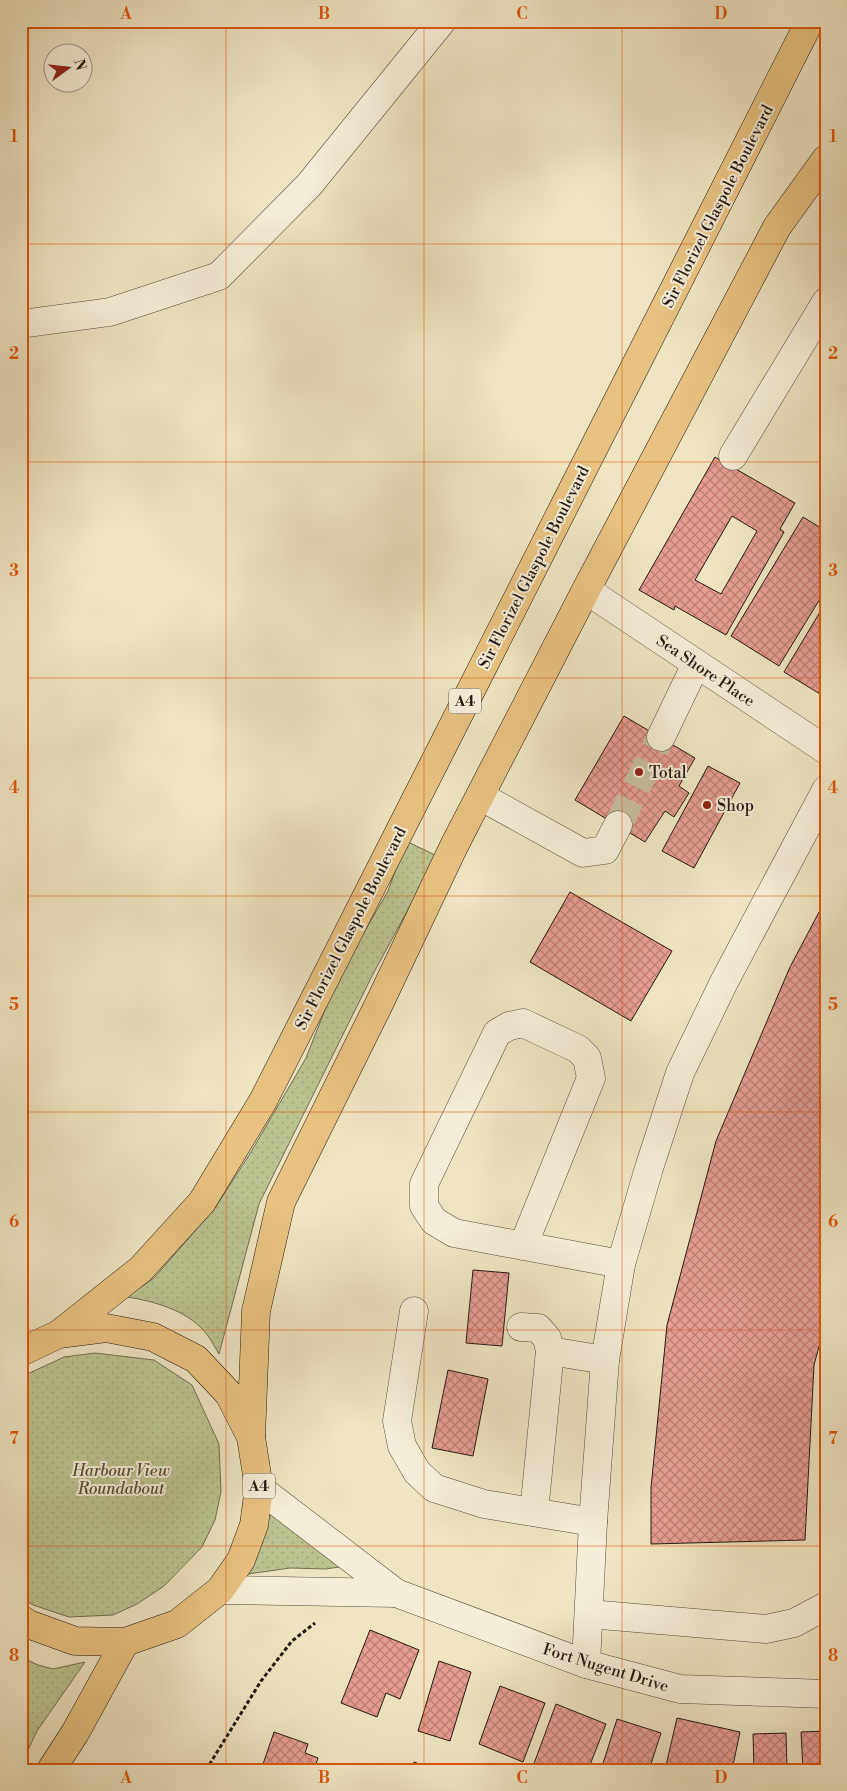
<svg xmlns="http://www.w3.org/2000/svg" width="847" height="1791" font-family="'Libre Bodoni',serif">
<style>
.garden{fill:url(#garden-dots);stroke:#706e52}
.building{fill:url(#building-cross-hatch);stroke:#241914;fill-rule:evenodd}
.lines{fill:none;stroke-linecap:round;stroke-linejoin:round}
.minor-tunnel{stroke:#c6bb9e;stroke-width:28;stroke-dasharray:28 14;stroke-linecap:butt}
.minor-casing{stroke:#564c3f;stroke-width:29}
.highway-casing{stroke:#241914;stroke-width:29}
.path{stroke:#241914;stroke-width:3;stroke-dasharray:4 2.5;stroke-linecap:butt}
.minor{stroke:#f4edd7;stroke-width:28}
.highway{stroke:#e7c280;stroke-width:28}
.grid{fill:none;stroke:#de560c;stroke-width:1;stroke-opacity:0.55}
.poi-dot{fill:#8f2418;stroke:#f4edd7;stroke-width:2}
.labels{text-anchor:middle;stroke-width:4;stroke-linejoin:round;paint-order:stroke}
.shield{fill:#f4edd7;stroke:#62594e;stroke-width:1}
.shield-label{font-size:15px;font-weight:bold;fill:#241914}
.street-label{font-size:16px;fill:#241914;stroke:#f4edd7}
.poi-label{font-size:16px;fill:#241914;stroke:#f4edd7;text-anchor:start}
.park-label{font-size:16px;font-style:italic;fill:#514c3a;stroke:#f4edd7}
.neatline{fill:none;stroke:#de560c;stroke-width:2}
.grid-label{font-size:16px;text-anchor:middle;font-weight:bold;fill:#de560c}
</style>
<defs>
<pattern id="garden-dots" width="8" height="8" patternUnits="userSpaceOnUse" patternTransform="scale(1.25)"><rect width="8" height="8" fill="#bbc391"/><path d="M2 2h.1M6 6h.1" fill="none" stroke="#a1a77c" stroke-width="1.8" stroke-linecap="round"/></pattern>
<pattern id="building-cross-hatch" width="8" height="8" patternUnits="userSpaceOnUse" patternTransform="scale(1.25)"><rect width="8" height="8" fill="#e79d93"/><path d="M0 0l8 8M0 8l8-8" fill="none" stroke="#bb7f77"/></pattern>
</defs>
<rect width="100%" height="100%" fill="#eee4c1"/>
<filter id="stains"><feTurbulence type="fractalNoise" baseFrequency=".004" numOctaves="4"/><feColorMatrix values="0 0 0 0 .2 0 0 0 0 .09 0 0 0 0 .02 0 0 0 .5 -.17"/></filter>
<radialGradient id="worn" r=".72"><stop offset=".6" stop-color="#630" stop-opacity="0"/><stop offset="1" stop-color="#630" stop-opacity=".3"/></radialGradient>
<g class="garden">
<path d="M406,841L437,856L372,976L259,1204L219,1354C214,1346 210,1337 204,1331C186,1310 153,1301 127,1297L154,1278L215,1208L251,1152L306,1058L338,977L388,891Z"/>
<path d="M95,1353L154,1360L192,1385L219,1444L221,1492L215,1520L202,1547L164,1586L137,1604L113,1615L69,1617L33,1605L21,1597V1377L64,1357Z"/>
<path d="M270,1507L340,1567L325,1569L290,1568L241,1575Z"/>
<path d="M21,1657L38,1665L53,1669L85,1662L37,1731L21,1765Z"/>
</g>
<g class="building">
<path d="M715,457L795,503L780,529L784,532L726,635L675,606L674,610L639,590ZM732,516L757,531L721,594L695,580Z"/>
<path d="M803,517L826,531V589L779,666L731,636Z"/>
<path d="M826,602V696L825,697L784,672Z"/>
<path d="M624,716L695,758L679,786L689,793L674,817L665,811L645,842L575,800Z"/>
<path d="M708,766L740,783L694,868L662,851Z"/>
<path d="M570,892L672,951L631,1021L530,962Z"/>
<path d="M826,899V1321L814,1365L805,1540L651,1544V1488L667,1325L716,1141L790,967Z"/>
<path d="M473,1270L509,1273L502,1346L466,1343Z"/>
<path d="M448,1370L488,1379L473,1456L432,1448Z"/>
<path d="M370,1630L419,1650L400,1699L386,1693L377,1717L341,1703Z"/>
<path d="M439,1661L471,1672L450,1741L418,1731Z"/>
<path d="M500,1686L545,1703L523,1762L479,1744Z"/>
<path d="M556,1704L606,1724L588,1770L532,1769Z"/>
<path d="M677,1718L740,1732L732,1770H665Z"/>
<path d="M617,1719L661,1733L649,1770H601Z"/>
<path d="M826,1731V1770H803L801,1732Z"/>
<path d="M274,1732L308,1744L305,1753L318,1758L314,1770H261Z"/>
<path d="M786,1733L787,1770H754L753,1734Z"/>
<path d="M414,1762L436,1770H412Z"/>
</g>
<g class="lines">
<path class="minor-tunnel" d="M618,825L661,737"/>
<g class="minor-casing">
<g id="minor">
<path d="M21,324L110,312L219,276L309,185L442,21"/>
<path d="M733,456L826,302"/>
<path d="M586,590L826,750"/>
<path d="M661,737L696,664"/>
<path d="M480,796L583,853L605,850L618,825"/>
<path d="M523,1246L591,1078L587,1058L578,1049L523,1023L509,1026L497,1033L424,1184V1206L434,1221L454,1233L621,1264"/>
<path d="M414,1311L397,1421L402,1446L417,1472L434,1488L484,1504L593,1522"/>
<path d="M521,1327L538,1328L547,1338L550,1351L534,1512"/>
<path d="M550,1351L605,1360"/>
<path d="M259,1488L396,1593L586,1664L680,1689L826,1694"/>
<path d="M220,1590L396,1593"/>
<path d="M589,1614L766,1629L794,1623L826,1606"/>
<path d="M586,1664L593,1522L605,1360L621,1264L649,1168L680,1073L724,982L826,790"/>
</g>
</g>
<g class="highway-casing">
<g id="highway">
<path d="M59,1334L141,1269L202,1202L263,1101L810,21"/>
<path d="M21,1352L59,1334L106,1328L153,1337L196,1359L229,1394L251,1437L259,1488L254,1525L241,1560L220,1590L177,1624L125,1642L75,1641L28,1624L21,1619"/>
<path d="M251,1437L256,1311L281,1202L379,1004L454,846L586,590L777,227L826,159"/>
<path d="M51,1770L75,1733L125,1642"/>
</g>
</g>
<path class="path" d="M206,1770L261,1681L292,1641L315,1623"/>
<use href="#minor" class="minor"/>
<use href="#highway" class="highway"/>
</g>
<path class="grid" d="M226,21V1770M424,21V1770M622,21V1770M21,244H826M21,462H826M21,678H826M21,896H826M21,1112H826M21,1330H826M21,1546H826"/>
<g class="poi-dot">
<circle cx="639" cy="772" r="5"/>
<circle cx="707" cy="805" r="5"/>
</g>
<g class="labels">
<g class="shield">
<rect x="449" y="688.5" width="32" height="25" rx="4"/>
<rect x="243" y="1473.5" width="32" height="25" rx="4"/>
</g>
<g class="shield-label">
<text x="465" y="706">A4</text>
<text x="259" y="1491">A4</text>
</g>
<g class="street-label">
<text transform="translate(717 206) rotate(-63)" y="6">Sir Florizel Glaspole Boulevard</text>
<text transform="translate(533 567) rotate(-63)" y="6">Sir Florizel Glaspole Boulevard</text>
<text transform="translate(706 670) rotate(34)" y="6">Sea Shore Place</text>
<text transform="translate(350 928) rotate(-63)" y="6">Sir Florizel Glaspole Boulevard</text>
<text transform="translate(606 1667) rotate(17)" y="6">Fort Nugent Drive</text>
</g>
<g class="poi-label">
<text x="649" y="778">Total</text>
<text x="717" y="811">Shop</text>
</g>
<g class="park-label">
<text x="121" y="1476">Harbour View<tspan x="121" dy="18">Roundabout</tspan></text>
</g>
</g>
<rect width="847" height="1791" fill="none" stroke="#eee4c1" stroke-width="55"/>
<g transform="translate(68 68) rotate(75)"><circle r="24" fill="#f4edd7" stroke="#a19889"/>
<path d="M0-4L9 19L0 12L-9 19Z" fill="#8f2418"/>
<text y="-8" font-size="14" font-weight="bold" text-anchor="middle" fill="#241914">N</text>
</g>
<rect x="28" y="28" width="792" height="1736" class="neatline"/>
<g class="grid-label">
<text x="126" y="19">A</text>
<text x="324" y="19">B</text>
<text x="522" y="19">C</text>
<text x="721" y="19">D</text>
<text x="14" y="142">1</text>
<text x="833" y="142">1</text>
<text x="14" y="359">2</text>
<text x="833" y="359">2</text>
<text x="14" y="576">3</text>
<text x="833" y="576">3</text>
<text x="14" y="793">4</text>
<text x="833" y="793">4</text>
<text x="14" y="1010">5</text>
<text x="833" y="1010">5</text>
<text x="14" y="1227">6</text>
<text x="833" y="1227">6</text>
<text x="14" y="1444">7</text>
<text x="833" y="1444">7</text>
<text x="14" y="1661">8</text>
<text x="833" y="1661">8</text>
<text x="126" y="1783">A</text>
<text x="324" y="1783">B</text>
<text x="522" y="1783">C</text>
<text x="721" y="1783">D</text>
</g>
<rect width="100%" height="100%" filter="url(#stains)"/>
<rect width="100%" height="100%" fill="url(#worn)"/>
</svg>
